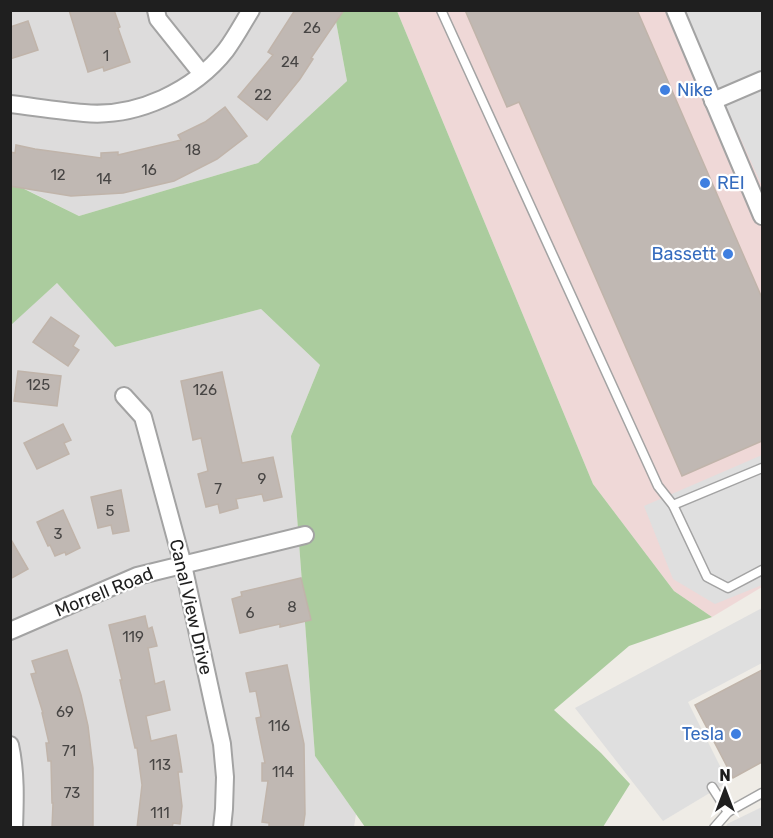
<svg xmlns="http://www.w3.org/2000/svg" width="773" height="838" font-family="Rubik,sans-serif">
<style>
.residential{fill:#dddcdc}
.commercial{fill:#efd8d7}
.forest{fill:#abcc9e}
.parking{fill:#dfdfdf}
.building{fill:#c0b8b3;stroke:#c0b4aa;stroke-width:1.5}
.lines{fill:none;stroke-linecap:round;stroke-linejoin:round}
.lane-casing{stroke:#a3a3a3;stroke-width:11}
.street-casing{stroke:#a3a3a3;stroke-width:20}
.lane{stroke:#fff;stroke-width:8}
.street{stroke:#fff;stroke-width:16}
.shop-dot{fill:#3f7fe0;stroke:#fff;stroke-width:2}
.labels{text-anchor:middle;stroke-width:4.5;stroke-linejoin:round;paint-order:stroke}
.number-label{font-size:15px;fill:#474544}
.shop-label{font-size:18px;fill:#366cbe;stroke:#fff;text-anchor:start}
.street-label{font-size:18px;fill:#1f1f1f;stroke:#fff}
</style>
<rect width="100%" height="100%" fill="#efece6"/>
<g class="residential">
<path d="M10,11H334L347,81L258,163L79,216L11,182Z"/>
<path d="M57,283L115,347L261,309L320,365L291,436L315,756L356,814L354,827H11L10,325Z"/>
</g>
<path class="commercial" d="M397,11H762V587L712,617L674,591L593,484Z"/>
<path class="forest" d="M334,11H397L593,484L674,591L712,617L629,646L554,710L601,753L630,784L603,827H365L315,756L291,436L320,365L261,309L115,347L57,283L11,325L10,182L79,216L258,163L347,81Z"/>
<g class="parking">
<path d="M685,11H762V186L712,75Z"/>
<path d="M762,455V585L715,604L673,579L644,506Z"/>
<path d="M762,608V663L688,702L728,782L663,821L575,708Z"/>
<path d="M762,807V827H726L727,824Z"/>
</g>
<g class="building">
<path d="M69,10H114L120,27L118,28L130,62L104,71L103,67L88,72Z"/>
<path d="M295,10H344L311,58L313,59L300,79L267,120L238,97L273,55L268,52Z"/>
<path d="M465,10H637L762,298V441L682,476L519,102L507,107Z"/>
<path d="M28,21L38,50L10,59V27Z"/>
<path d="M225,107L247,136L217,159L174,181L123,193L71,196L10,186V152L15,153L16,145L35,149L101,158V153L118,152V155L181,140L178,135L205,122Z"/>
<path d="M51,317L79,336L73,346L79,350L68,366L33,342Z"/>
<path d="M18,371L61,376L57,406L14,401Z"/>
<path d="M222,372L242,463L273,457L282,497L264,501L262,494L236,499L238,508L220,513L218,504L206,507L198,474L208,471L201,438L193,440L181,381Z"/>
<path d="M63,424L71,440L64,443L69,454L37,469L24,443Z"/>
<path d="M121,490L129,531L113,534L111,525L98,528L91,497Z"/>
<path d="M63,510L80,548L66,555L65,552L55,556L50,545L48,546L37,522Z"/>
<path d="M10,538L28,569L10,579Z"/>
<path d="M301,578L311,620L280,627V624L240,633L232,599L242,596L241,592Z"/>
<path d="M145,616L148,629L152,627L157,646L148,648L155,684L164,681L170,710L146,716L151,741L176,735L180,758L182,772H178L182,806L180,824L173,823L172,828H137L142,785L137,748H135L120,680H122L109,625Z"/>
<path d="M67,650L81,695L88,726L93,768V828H52L53,803H52L51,761H48L46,743H49L42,713H43L31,674L36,673L32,661Z"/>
<path d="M287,665L304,744L305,814L303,828H269V823L262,822L268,781H262V763H265L256,718L261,717L256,691L250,692L246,673Z"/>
<path d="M762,670V762L733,778L695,705Z"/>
</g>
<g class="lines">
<g class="lane-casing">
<g id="lane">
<path d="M441,10L658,486L673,505L707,577L728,588L762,570"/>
<path d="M673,505L762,468"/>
<path d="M712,787L728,812L762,793"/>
<path d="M714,828L728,812"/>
</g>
</g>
<g class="street-casing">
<g id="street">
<path d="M156,10L158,19L202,74"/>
<path d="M675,10L762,216"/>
<path d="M713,101L762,80"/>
<path d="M10,104C35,107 59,111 84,113C136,118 194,91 226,50C235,38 243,23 251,10"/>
<path d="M124,396L143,417L183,565L222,744L225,777L224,809L222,828"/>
<path d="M10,631L137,576L305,535"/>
<path d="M10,745C16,772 15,800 14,828"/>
</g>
</g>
<use href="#lane" class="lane"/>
<use href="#street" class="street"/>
</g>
<g class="shop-dot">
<circle cx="665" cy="90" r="6"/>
<circle cx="705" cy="183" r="6"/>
<circle cx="728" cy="254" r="6"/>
<circle cx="736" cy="734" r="6"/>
</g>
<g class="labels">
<g class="number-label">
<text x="312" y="33">26</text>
<text x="106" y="61">1</text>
<text x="290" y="67">24</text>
<text x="263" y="100">22</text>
<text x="193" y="155">18</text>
<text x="149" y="175">16</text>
<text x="58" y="180">12</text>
<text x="104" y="184">14</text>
<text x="38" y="390">125</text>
<text x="205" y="395">126</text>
<text x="262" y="484">9</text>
<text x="218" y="494">7</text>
<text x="110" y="516">5</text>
<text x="58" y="539">3</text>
<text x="292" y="612">8</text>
<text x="250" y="618">6</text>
<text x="133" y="642">119</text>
<text x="65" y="717">69</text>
<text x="279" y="731">116</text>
<text x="69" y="756">71</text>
<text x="160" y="770">113</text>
<text x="283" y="777">114</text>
<text x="72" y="798">73</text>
<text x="160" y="818">111</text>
</g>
<g class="shop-label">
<text x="677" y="96">Nike</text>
<text x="717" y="189">REI</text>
<text x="716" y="260" text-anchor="end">Bassett</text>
<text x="724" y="740" text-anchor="end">Tesla</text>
</g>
<g class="street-label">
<text transform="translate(104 592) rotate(-22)" y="6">Morrell Road</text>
<text transform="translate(191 607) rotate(77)" y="6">Canal View Drive</text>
</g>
</g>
<rect width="773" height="838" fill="none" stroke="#1f1f1f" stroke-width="24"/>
<g transform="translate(725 790)" stroke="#ffffff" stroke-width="4.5" paint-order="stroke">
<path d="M0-4.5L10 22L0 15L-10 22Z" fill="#1f1f1f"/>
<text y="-9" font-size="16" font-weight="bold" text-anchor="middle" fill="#1f1f1f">N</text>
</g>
</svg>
